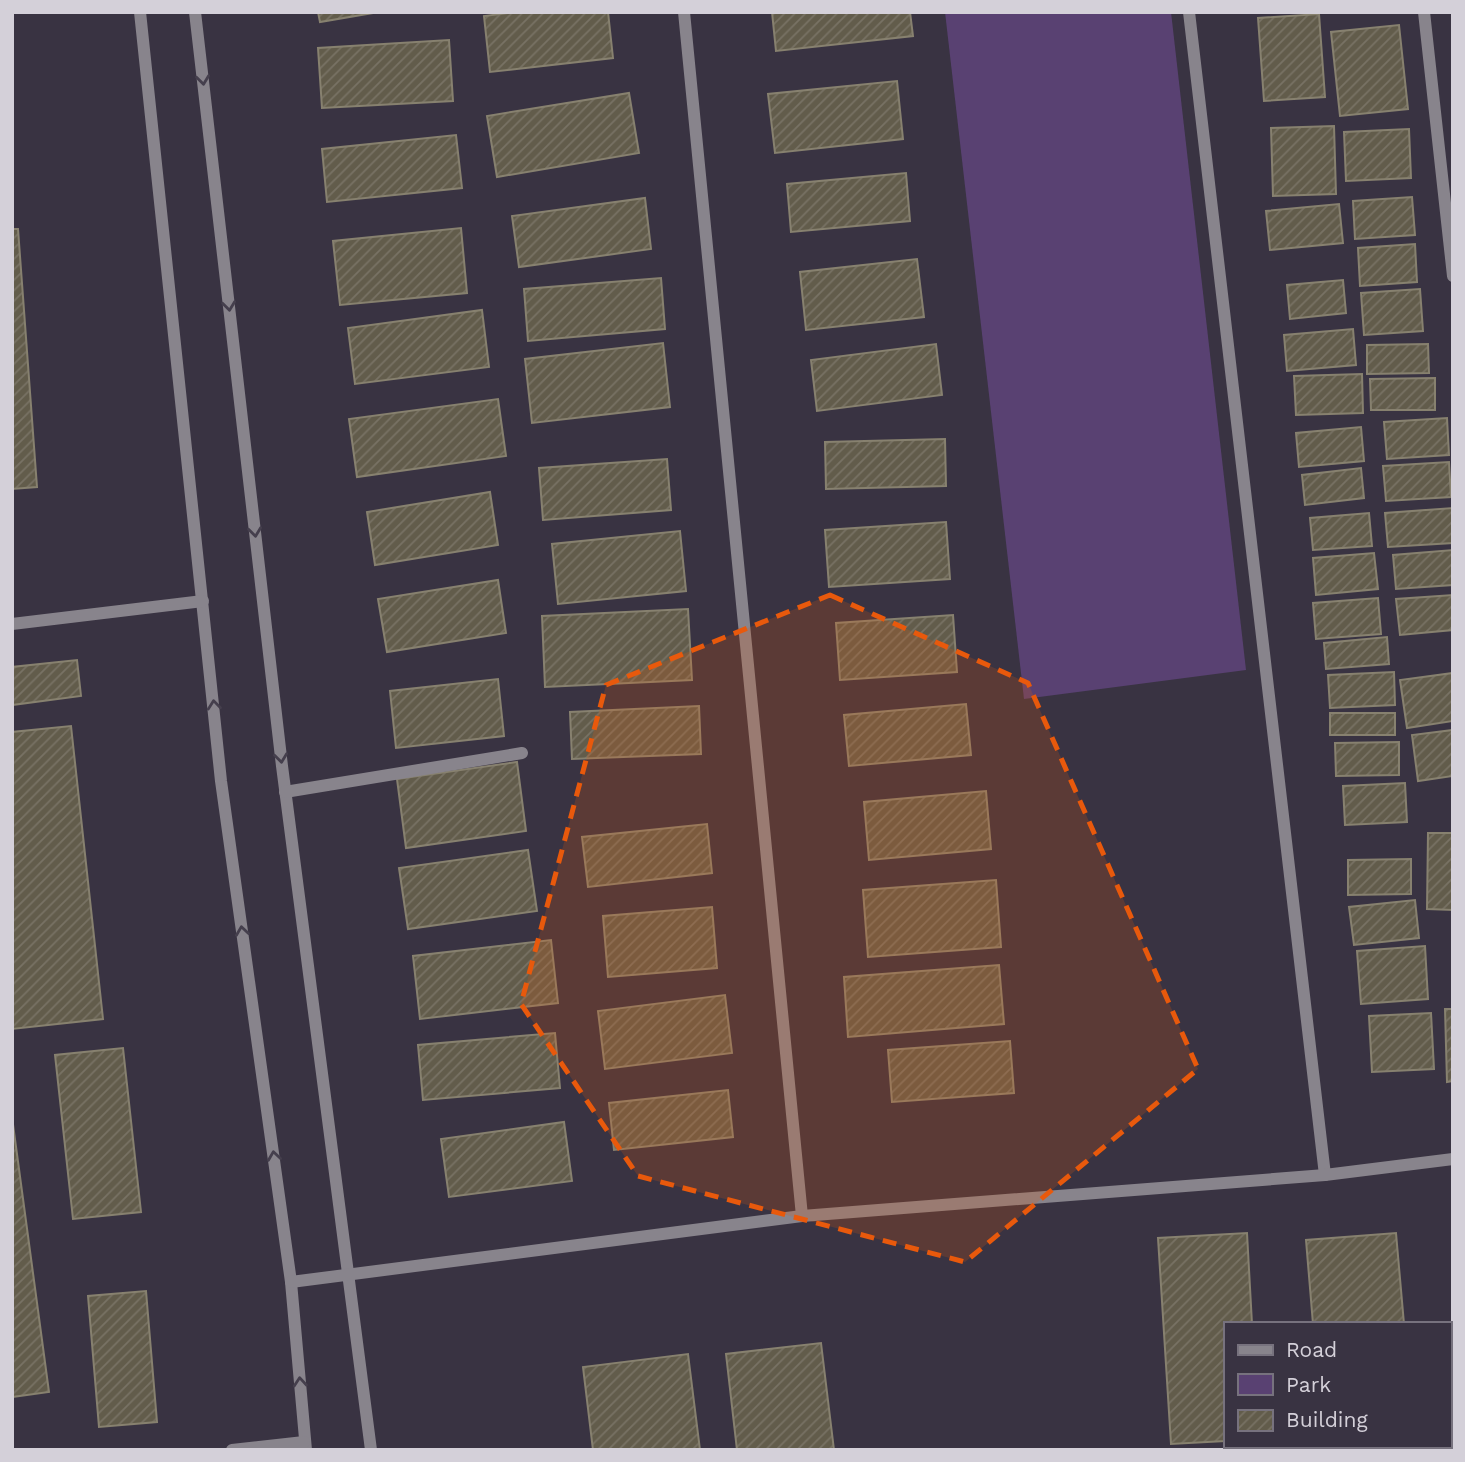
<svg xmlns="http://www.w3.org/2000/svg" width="1465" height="1462" font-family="'Work Sans',sans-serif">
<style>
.green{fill:#594172}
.building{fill:url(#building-hatch);stroke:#87816f;stroke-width:2}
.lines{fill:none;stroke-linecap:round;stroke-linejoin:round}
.minor{stroke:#88848c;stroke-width:12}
.oneway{stroke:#453f4d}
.marked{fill:#e8590c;fill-opacity:0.2;stroke:#e8590c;stroke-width:5;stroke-dasharray:14 9;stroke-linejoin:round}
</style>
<defs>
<pattern id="building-hatch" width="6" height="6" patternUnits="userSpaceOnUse" patternTransform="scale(1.75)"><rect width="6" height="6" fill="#625c4b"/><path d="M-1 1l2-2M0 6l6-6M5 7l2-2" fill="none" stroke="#787264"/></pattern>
</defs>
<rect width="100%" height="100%" fill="#393342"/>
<path class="green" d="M945,12H1171L1246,670L1024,699Z"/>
<g class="building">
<path d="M318,12H379L320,22Z"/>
<path d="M515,12H608L613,58L490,72L484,16Z"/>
<path d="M772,12H910L913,36L776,51Z"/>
<path d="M1319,14L1325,97L1264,101L1258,18Z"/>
<path d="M1399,25L1408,109L1340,116L1331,32Z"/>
<path d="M449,40L453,101L322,108L318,48Z"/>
<path d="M897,81L903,139L775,153L768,94Z"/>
<path d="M629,93L639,153L497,177L487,116Z"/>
<path d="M1334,126L1336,194L1273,196L1271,128Z"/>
<path d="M1409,129L1411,178L1346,181L1344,132Z"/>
<path d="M456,135L462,188L327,202L322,149Z"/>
<path d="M906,173L910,221L791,232L787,184Z"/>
<path d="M1412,197L1415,235L1355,239L1353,201Z"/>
<path d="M645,198L651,249L519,267L512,216Z"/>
<path d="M1339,204L1343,243L1270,250L1266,211Z"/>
<path d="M461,228L467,293L340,305L333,241Z"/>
<path d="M12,229H18L37,487L12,489Z"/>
<path d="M1415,244L1417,282L1360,286L1358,248Z"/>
<path d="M917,259L924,317L806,330L800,272Z"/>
<path d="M661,278L665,329L528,341L524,289Z"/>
<path d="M1343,280L1346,313L1290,319L1287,285Z"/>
<path d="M1420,289L1423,331L1364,335L1361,293Z"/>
<path d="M482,310L489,367L355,384L348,328Z"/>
<path d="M1353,329L1356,365L1287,371L1284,335Z"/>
<path d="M663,343L670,407L532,423L525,359Z"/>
<path d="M936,344L942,395L817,411L811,360Z"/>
<path d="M1428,344L1429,373L1367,374V345Z"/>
<path d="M1362,374L1363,413L1296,415L1294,376Z"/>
<path d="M1435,378V410H1371L1370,379Z"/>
<path d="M498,399L506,456L357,477L349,419Z"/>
<path d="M1447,418L1449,455L1387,459L1384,422Z"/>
<path d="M1361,427L1364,461L1299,467L1296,433Z"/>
<path d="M945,439L946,486L826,489L825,442Z"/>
<path d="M667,459L671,510L543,520L539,468Z"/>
<path d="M1449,462L1451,497L1386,501L1383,466Z"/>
<path d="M1361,468L1364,498L1305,505L1302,475Z"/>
<path d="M490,492L498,545L375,565L367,512Z"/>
<path d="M1453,508V543L1388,547L1385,513Z"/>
<path d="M1369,513L1372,546L1313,550L1310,518Z"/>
<path d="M946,522L950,579L829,587L825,530Z"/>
<path d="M680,531L686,591L558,604L552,544Z"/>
<path d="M1453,550V585L1396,589L1393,555Z"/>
<path d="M1374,553L1378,589L1316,595L1313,558Z"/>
<path d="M498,580L506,633L387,652L378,599Z"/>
<path d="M1453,595V630L1400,635L1396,599Z"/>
<path d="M1378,598L1381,634L1316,639L1313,603Z"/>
<path d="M688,609L692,680L545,687L542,616Z"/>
<path d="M953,615L957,672L840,680L836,623Z"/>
<path d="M1387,637L1389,664L1326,669L1324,643Z"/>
<path d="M77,660L81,696L12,705V667Z"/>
<path d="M1394,672L1395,705L1330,708L1328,675Z"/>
<path d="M1453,673V721L1407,728L1400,680Z"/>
<path d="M498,679L504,736L396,748L390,691Z"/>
<path d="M966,704L971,755L849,766L844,715Z"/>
<path d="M699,706L701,754L572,759L570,712Z"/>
<rect x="1330" y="713" width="65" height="22"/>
<path d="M71,726L103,1019L12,1029V732Z"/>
<path d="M1453,730V776L1418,781L1412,735Z"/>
<path d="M1399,742V775L1336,776L1335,743Z"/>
<path d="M517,762L526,831L406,848L397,779Z"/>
<path d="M1405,783L1407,822L1345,825L1343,786Z"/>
<path d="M986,791L991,849L869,860L864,802Z"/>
<path d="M707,824L712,873L588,887L582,837Z"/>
<path d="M1428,833H1453V910L1427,909Z"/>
<path d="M528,850L537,911L408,929L399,868Z"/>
<path d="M1411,859V894L1348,895V860Z"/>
<path d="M996,880L1001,947L868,957L863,890Z"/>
<path d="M1415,900L1419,938L1354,945L1349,907Z"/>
<path d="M712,907L717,968L608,977L603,916Z"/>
<path d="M551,940L558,1003L420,1019L413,956Z"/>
<path d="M1425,946L1428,999L1361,1004L1357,951Z"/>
<path d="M999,965L1004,1024L848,1037L844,977Z"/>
<path d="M725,995L732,1053L605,1069L598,1011Z"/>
<path d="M1445,1009H1453V1081L1447,1082Z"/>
<path d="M1431,1013L1434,1069L1372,1072L1369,1016Z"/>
<path d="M555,1033L560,1088L423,1100L418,1045Z"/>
<path d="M1010,1041L1014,1093L892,1102L888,1050Z"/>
<path d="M123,1048L141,1212L73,1219L55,1055Z"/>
<path d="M728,1090L733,1137L614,1150L609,1103Z"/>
<path d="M12,1117L49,1392L12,1397Z"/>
<path d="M564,1122L572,1181L449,1197L441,1139Z"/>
<path d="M1247,1233L1252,1324H1225V1441L1171,1444L1158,1238Z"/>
<path d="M1396,1233L1404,1324H1313L1306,1240Z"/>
<path d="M146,1291L157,1422L99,1427L88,1296Z"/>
<path d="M821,1343L834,1450H737L726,1354Z"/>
<path d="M688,1354L700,1450H593L583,1367Z"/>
<path d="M1323,1446H1414V1450H1324Z"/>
</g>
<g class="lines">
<g class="minor">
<path d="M140,12L221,781L291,1282L306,1450"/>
<path d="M195,12L282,766L371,1450"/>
<path d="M684,12L802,1216"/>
<path d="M1189,12L1325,1175"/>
<path d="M1424,12L1453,276"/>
<path d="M12,624L203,601"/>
<path d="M285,792L522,753"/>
<path d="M291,1282L802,1216L1325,1175L1453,1159"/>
<path d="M232,1450L304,1442"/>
</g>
</g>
<defs><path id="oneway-chevron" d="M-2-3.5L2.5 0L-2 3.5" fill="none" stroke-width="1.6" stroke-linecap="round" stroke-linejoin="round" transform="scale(1.75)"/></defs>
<g class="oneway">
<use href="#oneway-chevron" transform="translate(203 80) rotate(83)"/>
<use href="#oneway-chevron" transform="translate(229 306) rotate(83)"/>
<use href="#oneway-chevron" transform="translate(255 532) rotate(83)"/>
<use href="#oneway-chevron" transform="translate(214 705) rotate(-96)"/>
<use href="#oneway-chevron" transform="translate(281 758) rotate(83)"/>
<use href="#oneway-chevron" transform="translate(242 931) rotate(-98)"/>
<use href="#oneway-chevron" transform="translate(274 1156) rotate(-98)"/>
<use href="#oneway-chevron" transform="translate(300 1382) rotate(-95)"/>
</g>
<path class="marked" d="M830,595L1028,683L1198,1069L965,1262L638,1176L521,1004L606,685Z"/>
<rect width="1465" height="1462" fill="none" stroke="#d4d0d9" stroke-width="28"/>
<rect x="1224" y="1322" width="228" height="126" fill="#393342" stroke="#77727e" stroke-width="2"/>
<rect x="1238" y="1345" width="35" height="10" fill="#88848c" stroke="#77727e" stroke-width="2"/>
<text x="1286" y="1357" font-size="21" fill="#d4d0d9">Road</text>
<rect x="1238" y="1374" width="35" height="21" fill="#594172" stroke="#77727e" stroke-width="2"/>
<text x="1286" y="1392" font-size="21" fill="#d4d0d9">Park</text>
<rect x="1238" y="1410" width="35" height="21" fill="url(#building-hatch)" stroke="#77727e" stroke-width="2"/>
<text x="1286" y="1427" font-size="21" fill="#d4d0d9">Building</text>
</svg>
